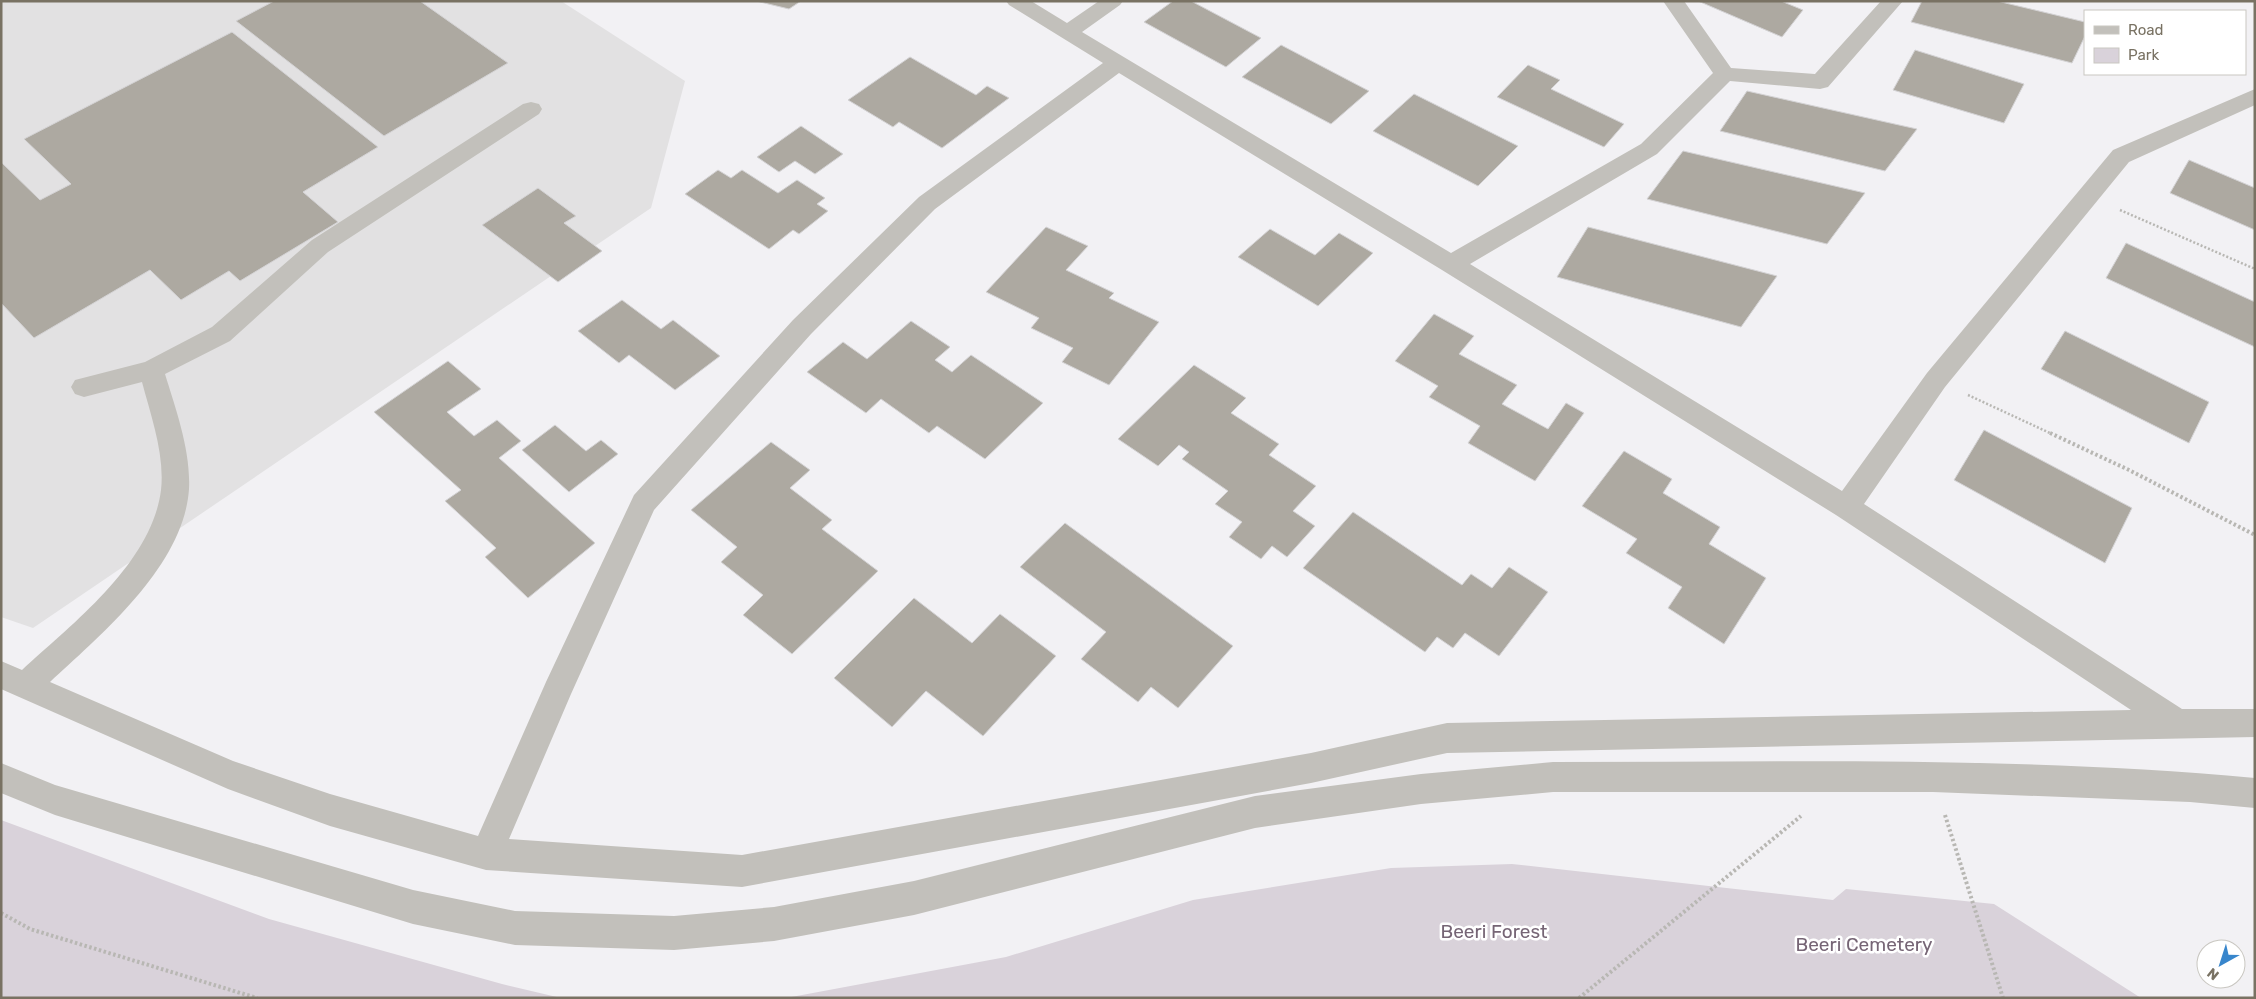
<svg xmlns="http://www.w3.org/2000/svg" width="2256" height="999" font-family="Rubik,sans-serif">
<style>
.built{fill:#e2e1e2}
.green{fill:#d9d2da}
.building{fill:#ada9a1;stroke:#d4d3d5}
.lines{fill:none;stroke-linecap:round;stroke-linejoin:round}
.path-far1{stroke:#b8b7b3;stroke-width:2.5;stroke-dasharray:2 2;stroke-linecap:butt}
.path{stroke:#b8b7b3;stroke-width:4;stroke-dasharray:2.5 2.5;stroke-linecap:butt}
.minor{fill:#c2c0bb;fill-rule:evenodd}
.labels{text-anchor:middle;stroke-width:5;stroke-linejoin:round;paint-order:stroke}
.near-park-label{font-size:19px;fill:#766575;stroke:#fff}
</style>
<rect width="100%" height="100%" fill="#f2f1f4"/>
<path class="built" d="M1,1H561L685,81L651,208L33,628L1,617Z"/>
<g class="green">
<path d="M1,820L269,919L502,984L561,998H1Z"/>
<path d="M1512,864L1833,900L1846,889L1994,904L2141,998H786L1006,957L1193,900L1391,868Z"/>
</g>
<g class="building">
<path d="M274,1H420L508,63L384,136L236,21Z"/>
<path d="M756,1H801L789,9Z"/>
<path d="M1173,1H1191L1261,38L1226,67L1144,22Z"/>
<path d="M1698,1H1781L1803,10L1782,37Z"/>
<path d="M1922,1H1997L2085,22V36L2072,63L1911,22Z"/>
<path d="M232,32L378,147L303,192L338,222L240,281L229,271L181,300L150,270L34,338L1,303V162L40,200L71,184L24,139Z"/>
<path d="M1281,45L1369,91L1331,124L1242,77Z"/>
<path d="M1915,50L2024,84L2004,123L1893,90Z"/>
<path d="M910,57L976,95L987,86L1009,98L942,148L899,122L893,127L848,100Z"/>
<path d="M1528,65L1560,80L1551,89L1624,124L1604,147L1497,97Z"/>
<path d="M1747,91L1917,129L1885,171L1720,131Z"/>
<path d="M1414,94L1518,146L1478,186L1373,131Z"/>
<path d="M801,126L843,154L815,174L795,161L779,172L757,157Z"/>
<path d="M1683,151L1865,193L1827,244L1647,199Z"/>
<path d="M2189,160L2255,188V230L2170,193Z"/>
<path d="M718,170L731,178L742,170L778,193L797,180L825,198L817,204L828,211L799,234L793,230L769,249L685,194Z"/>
<path d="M538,188L576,216L564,223L602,251L558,282L482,225Z"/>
<path d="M1046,227L1088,246L1066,270L1114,293L1109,298L1159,322L1109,385L1062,362L1073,348L1031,328L1039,318L986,292Z"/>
<path d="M1588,227L1777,276L1741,327L1557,277Z"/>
<path d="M1270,229L1315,255L1339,233L1373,253L1318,306L1238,257Z"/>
<path d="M2126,243L2255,302V347L2106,278Z"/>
<path d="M622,300L661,329L673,320L720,356L675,390L629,355L619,363L578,331Z"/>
<path d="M1434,314L1474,336L1459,354L1517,385L1502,404L1548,429L1566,403L1584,413L1535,481L1468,443L1480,426L1429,397L1438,386L1395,361Z"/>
<path d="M911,321L950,347L935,360L952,372L971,355L1043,403L985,459L937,426L929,433L881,399L866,413L807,372L843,342L867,359Z"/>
<path d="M2065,331L2209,402L2189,443L2041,369Z"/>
<path d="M448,361L481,389L447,412L474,436L497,420L521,441L499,458L595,543L528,598L485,557L496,548L445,501L461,490L374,412Z"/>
<path d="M1194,365L1246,398L1231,413L1279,444L1269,455L1316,486L1293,511L1315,526L1287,557L1272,546L1261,559L1229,537L1242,522L1215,504L1228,491L1182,459L1189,452L1179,445L1158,466L1118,439Z"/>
<path d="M555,425L586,451L601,440L618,454L569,492L522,450Z"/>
<path d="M1984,430L2132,508L2105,563L1954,480Z"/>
<path d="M771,442L810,470L790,488L832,520L822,529L878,571L792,654L743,615L763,595L721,562L737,547L691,510Z"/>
<path d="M1624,451L1672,479L1663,493L1720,527L1709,544L1766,578L1724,644L1668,608L1682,587L1626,553L1637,539L1582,506Z"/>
<path d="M1353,512L1462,585L1471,574L1492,588L1509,567L1548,592L1499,656L1465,633L1453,648L1437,637L1425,652L1303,568Z"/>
<path d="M1065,523L1233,646L1178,708L1151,687L1138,702L1081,659L1106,632L1020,567Z"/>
<path d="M914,598L972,643L1000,614L1056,656L983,736L926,691L892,727L834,678Z"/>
</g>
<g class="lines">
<g class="path-far1">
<path d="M2120,210L2255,269"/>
<path d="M1968,395L2052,434"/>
</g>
<g class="path">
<path d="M2050,433L2129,470L2255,535"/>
<path d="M1945,815L2003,998"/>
<path d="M1,913L30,929L257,998"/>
<path d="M1579,998L1801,816"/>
</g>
<g class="minor">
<path d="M1006,1H1031L1067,23L1099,1H1123L1120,5L1082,32L1451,253L1641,144L1713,73L1663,1H1684L1731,68L1815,74L1881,1H1903L1828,87L1820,89L1730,81L1657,154L1470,264L1842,491L1927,373L2113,150L2255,89V105L2129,162L1945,387L1864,504L2182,709H2255V737L1447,753L1311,783L742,887L486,870L330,826L228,789L1,689V661L22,670C72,624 152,563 161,490C165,455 151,416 142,382L84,397L75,394L71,387L75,380L145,362L212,327L312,240L523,104L531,102L539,104L542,109L539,114L328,252L230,341L165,374C176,410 191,451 189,489C184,565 103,633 50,682L233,761L330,794L478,836L546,682L634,495L793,320L919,197L1103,63L1009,5ZM1119,73L1442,270L1836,515L2131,710L1447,723L1311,753L742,855L509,839L571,694L654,510L811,334L935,209Z"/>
<path d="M1553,762C1787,762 2022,756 2255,778V808L2190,802L1933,792H1553L1421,804L1255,828L914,915L774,941L674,950L515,945L413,924L55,815L1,793V763L55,785L413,890L515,911L674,916L774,907L914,881L1255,796L1421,774Z"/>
</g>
</g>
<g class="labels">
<g class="near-park-label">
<text x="1494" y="938">Beeri Forest</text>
<text x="1864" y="951">Beeri Cemetery</text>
</g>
</g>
<rect width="2256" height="999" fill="none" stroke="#797263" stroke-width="5"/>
<rect x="2084" y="10" width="162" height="65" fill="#ffffff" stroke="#c9c7c1"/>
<rect x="2094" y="26" width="25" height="8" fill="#c2c0bb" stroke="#c9c7c1"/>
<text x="2128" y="35" font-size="15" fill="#797263">Road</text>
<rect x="2094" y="48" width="25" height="15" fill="#d9d2da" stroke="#c9c7c1"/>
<text x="2128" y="60" font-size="15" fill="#797263">Park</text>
<g transform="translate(2221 964) rotate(219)"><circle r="24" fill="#ffffff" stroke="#c9c7c1"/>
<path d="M0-4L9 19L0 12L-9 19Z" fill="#3886cc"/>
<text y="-8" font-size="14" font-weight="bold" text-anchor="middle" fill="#797263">N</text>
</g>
</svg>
